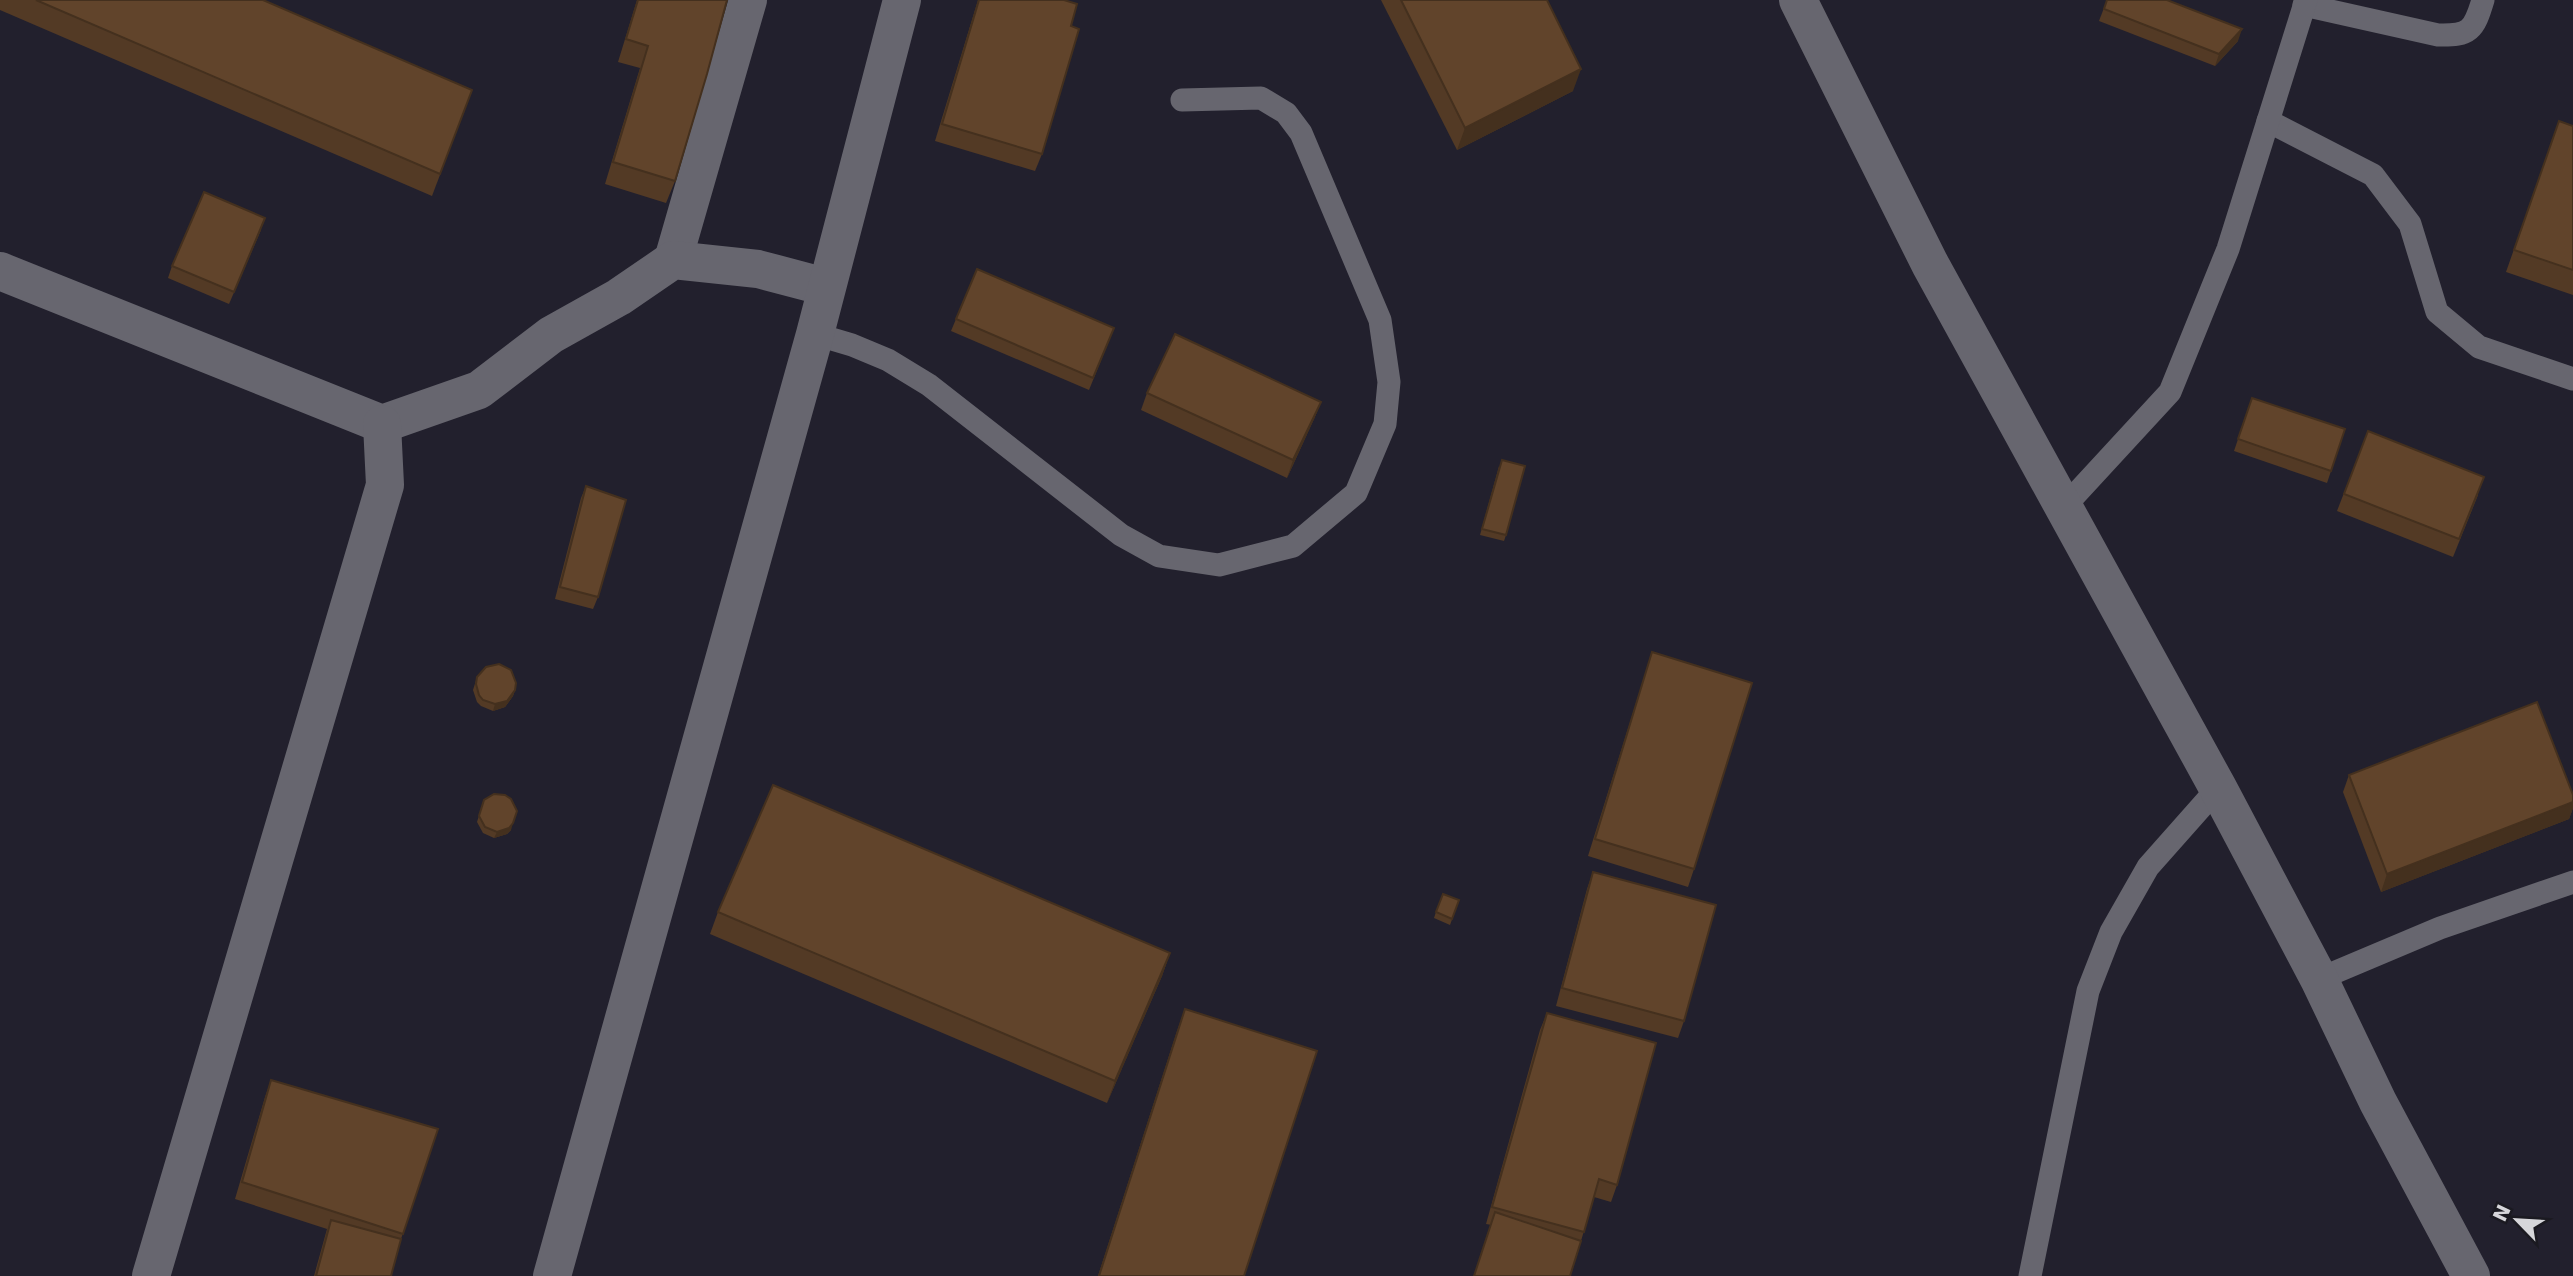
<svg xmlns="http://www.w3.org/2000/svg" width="2573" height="1276" font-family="'DejaVu Sans',sans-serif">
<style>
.built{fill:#22202d}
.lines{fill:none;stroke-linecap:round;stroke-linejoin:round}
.lane{stroke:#67666f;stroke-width:23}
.street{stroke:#67666f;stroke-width:38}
.wall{fill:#533a25}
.shaded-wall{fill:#44301e}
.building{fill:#61442b;stroke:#44301e;stroke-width:2}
</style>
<rect width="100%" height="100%" fill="#1b1a21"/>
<rect class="built" x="0" y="0" width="2573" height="1276"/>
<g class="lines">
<g class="lane">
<path d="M2304,5L2438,35C2470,36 2474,30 2483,0"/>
<path d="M2268,121L2373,175L2410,224L2437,312L2479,347L2573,379"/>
<path d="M815,334L852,345L888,360L929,385L1121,535L1159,556L1219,565L1293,546L1356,493L1385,424L1389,382L1380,320L1301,133L1286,113L1261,98L1182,100"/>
<path d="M2063,508L2170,392L2228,249L2306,0"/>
<path d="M2319,979L2440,928L2573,882"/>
<path d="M2030,1276L2088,991L2111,932L2148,867L2218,788"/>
</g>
<g class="street">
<path d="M1798,0L1930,264L2218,788L2319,979L2378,1102L2471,1276"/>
<path d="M673,260L748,0"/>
<path d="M0,271L382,424L479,390L551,335L619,297L673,260L758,269L826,287"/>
<path d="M151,1276L385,485L382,424"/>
<path d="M552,1276L815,334L902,0"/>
</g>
</g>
<g class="wall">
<path d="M0,0H263L472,90L432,196L0,10Z"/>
<path d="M637,0H727L675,181L666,203L605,184L640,68L618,62Z"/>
<path d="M978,0H1064L1071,26L1042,154L1035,171L935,141Z"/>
<path d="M1381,0H1547L1573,91L1457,150Z"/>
<path d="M2107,0L2238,41L2215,66L2099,21Z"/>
<path d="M2559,121L2573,126V295L2506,272Z"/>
<path d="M261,230L229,304L168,278L172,266Z"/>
<path d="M956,319L1114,328L1089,390L951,331Z"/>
<path d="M1147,393L1321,402L1314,419L1287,478L1141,410Z"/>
<path d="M2252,398L2345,429L2327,483L2234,451Z"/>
<path d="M2368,431L2478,495L2453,557L2337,511Z"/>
<path d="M1499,466L1506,535L1504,541L1480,535Z"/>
<path d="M586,486L598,597L593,609L555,599L581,498Z"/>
<path d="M1652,652L1694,869L1688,887L1588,856Z"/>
<path d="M477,677L515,690L513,696L505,707L493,711L481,706L477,702L473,690Z"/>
<path d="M2349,775L2573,802V808L2569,819L2381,892L2343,792Z"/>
<path d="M484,800L511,830L507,834L494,838L483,833L477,822Z"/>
<path d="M1593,872L1684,1021L1678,1038L1556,1006L1587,889Z"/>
<path d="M1459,900L1450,925L1434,918L1436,912Z"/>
<path d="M718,912L1170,953L1162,976L1107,1103L710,934Z"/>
<path d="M1185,1009L1244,1276H1098L1177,1031Z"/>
<path d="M1547,1013L1617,1185L1611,1202L1594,1197L1581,1241L1486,1224L1540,1030Z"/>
<path d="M271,1080L438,1129L401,1239L391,1276H314L327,1229L235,1199L265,1097Z"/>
</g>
<g class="shaded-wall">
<path d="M2242,29L2238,41L2215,66L2219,54Z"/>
<path d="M1581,69L1573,91L1457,150L1465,128Z"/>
<path d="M1321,402L1314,419L1287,478L1293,460Z"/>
<path d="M515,690L513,696L505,707L493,711L495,704Z"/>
<path d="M2573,802V808L2569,819L2381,892L2387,874Z"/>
<path d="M513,823L511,830L507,834L494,838L497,832Z"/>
<path d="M1170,953L1162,976L1107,1103L1115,1081Z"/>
</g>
<g class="building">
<path d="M36,0H263L472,90L440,174Z"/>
<path d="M638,0H727L707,74L675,181L613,162L648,46L626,39Z"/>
<path d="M979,0H1064L1077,4L1071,26L1079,29L1042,154L942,124Z"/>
<path d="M1401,0H1547L1581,69L1465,128Z"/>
<path d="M2107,0H2167L2242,29L2219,54L2104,9Z"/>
<path d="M2559,121L2573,126V270L2514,250Z"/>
<path d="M204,192L265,218L234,292L172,266Z"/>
<path d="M977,269L1114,328L1093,378L956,319Z"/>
<path d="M1175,334L1321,402L1293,460L1147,393Z"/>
<path d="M2252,398L2345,429L2331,471L2238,439Z"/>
<path d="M2368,431L2484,477L2459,539L2344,494Z"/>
<path d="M1502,460L1525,466L1506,535L1482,529Z"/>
<path d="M586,486L626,500L598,597L560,587Z"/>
<path d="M1652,652L1752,683L1694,869L1595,839Z"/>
<path d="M499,664L511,670L516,683L515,690L507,701L495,704L483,700L479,695L476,684L477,677L486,667Z"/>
<path d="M2537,702L2573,795V802L2387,874L2349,775Z"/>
<path d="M773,785L1170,953L1115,1081L718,912Z"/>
<path d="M494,794L505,795L511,799L517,811L513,823L509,828L497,832L485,827L479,816L484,800Z"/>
<path d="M1593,872L1716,905L1684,1021L1562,988Z"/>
<path d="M1443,894L1459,900L1452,919L1436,912Z"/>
<path d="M1185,1009L1317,1051L1244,1276H1099Z"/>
<path d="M1547,1013L1656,1043L1617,1185L1599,1179L1584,1232L1492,1207Z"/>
<path d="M271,1080L438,1129L403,1234L242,1182Z"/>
<path d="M1495,1212L1581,1241L1570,1276H1474Z"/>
<path d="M331,1220L401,1239L391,1276H316Z"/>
</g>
<g transform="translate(2517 1220) rotate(295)" stroke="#1b1a21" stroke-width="5" paint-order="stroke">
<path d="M0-5L12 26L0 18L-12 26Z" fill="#d6d6da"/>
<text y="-10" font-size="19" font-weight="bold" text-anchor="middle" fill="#d6d6da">N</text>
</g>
</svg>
